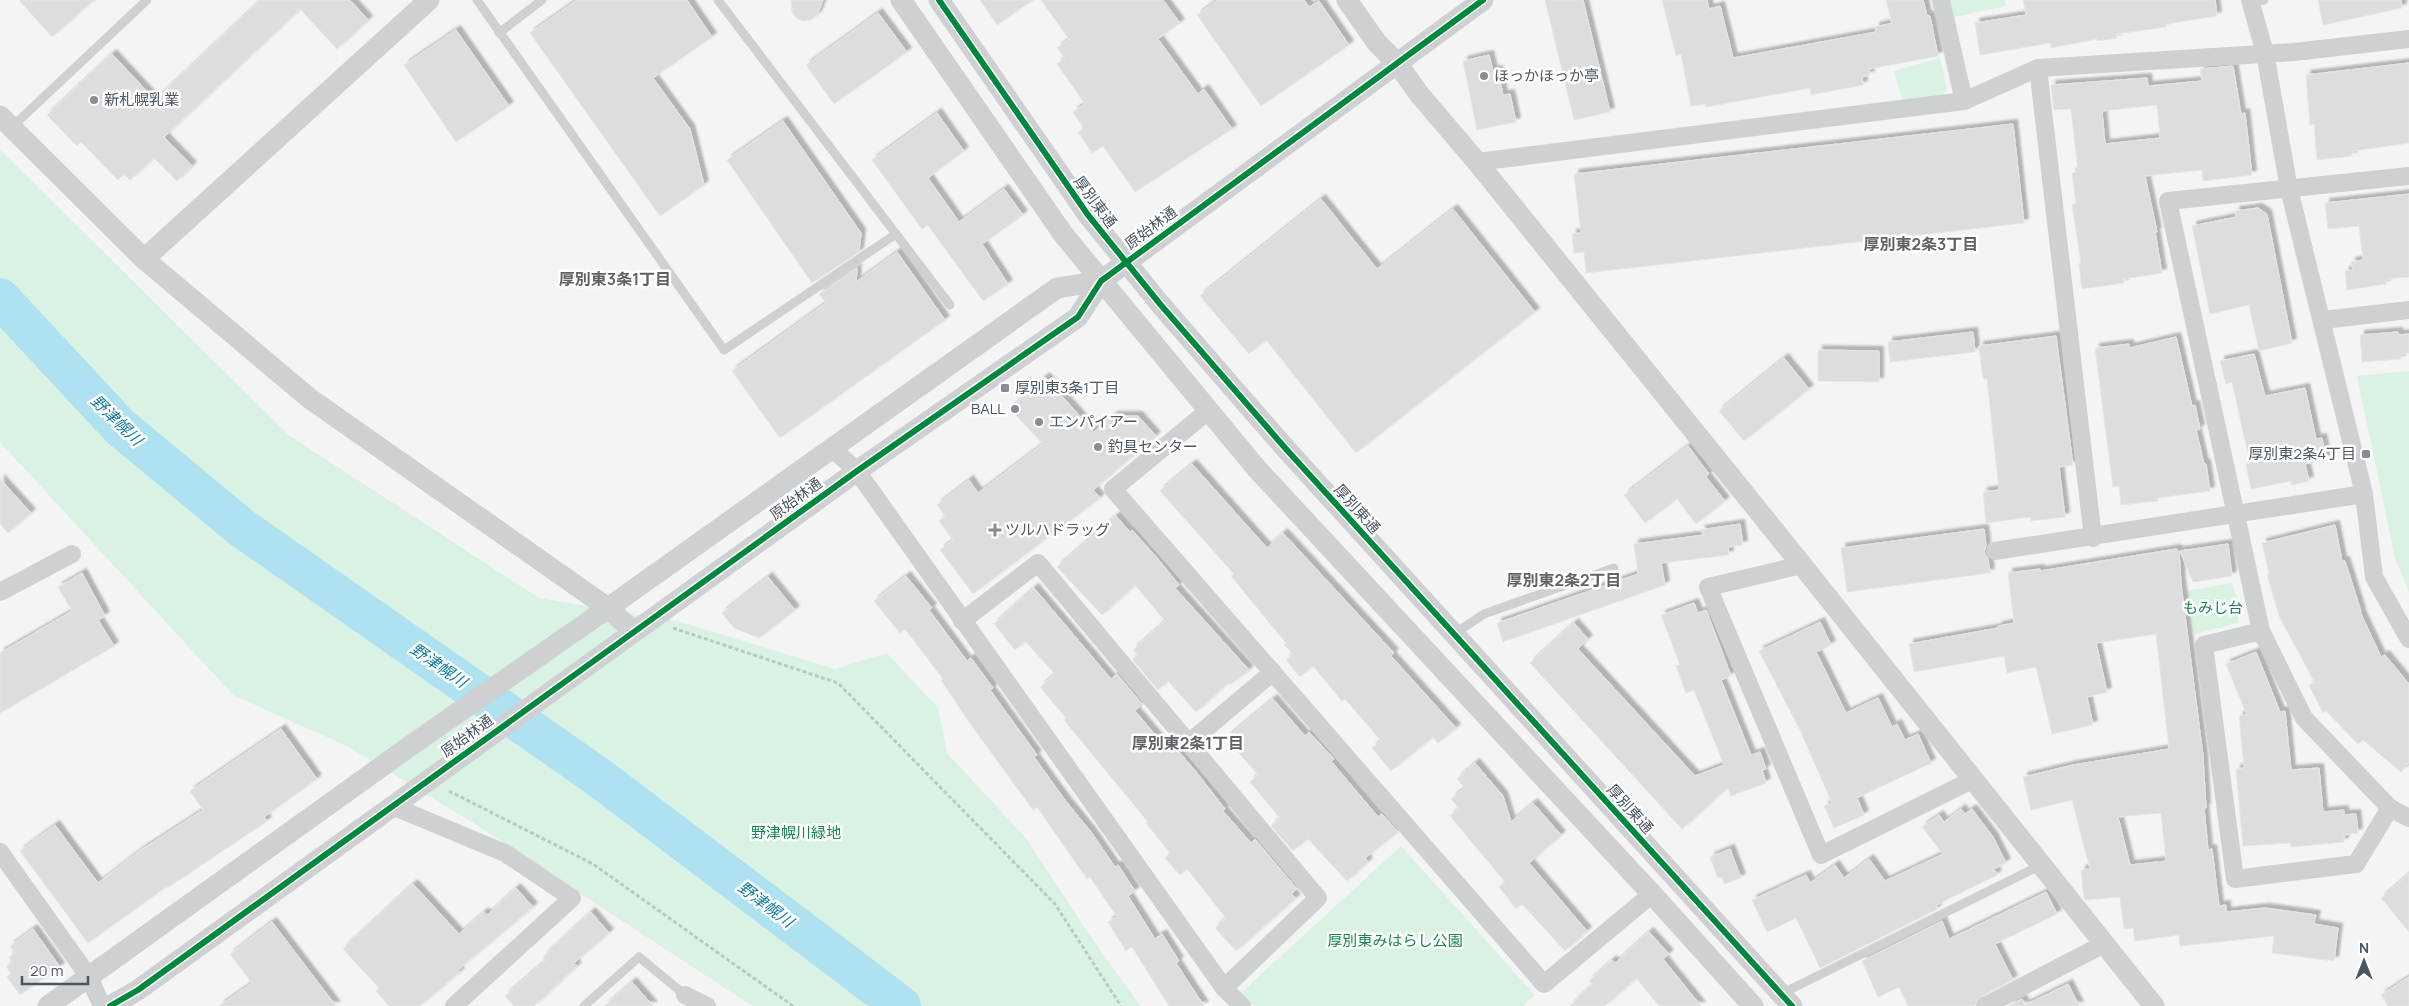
<svg xmlns="http://www.w3.org/2000/svg" width="2409" height="1006" font-family="Manrope,'Noto Sans JP',sans-serif">
<style>
.green{fill:#d9f2e3}
.lines{fill:none;stroke-linecap:round;stroke-linejoin:round}
.river{stroke:#aee2f0;stroke-width:40}
.building{fill:#ddddde;stroke:#e5e6e7;fill-rule:evenodd;filter:url(#shadow)}
.path{stroke:#bcc7c4;stroke-width:3;stroke-dasharray:4 2.5;stroke-linecap:butt}
.service{stroke:#ced0d2;stroke-width:9}
.minor{stroke:#ced0d2;stroke-width:18}
.tertiary{stroke:#ced0d2;stroke-width:21}
.cycleway-casing{stroke:#fff;stroke-width:9}
.cycleway{stroke:#00873e;stroke-width:6}
.poi-dot{fill:#868d94;stroke:#fff;stroke-width:2}
.labels{text-anchor:middle;stroke-width:5;stroke-linejoin:round;paint-order:stroke}
.poi-label{font-size:15px;fill:#4a5661;stroke:#fff;text-anchor:start}
.street-label{font-size:15px;fill:#4a5661;stroke:#fff}
.park-label{font-size:15px;fill:#17864f;stroke:#fff}
.neighbourhood-label{font-size:16px;font-weight:bold;fill:#5f6368;stroke:#fff}
.water-label{font-size:16px;font-style:italic;fill:#0c7c9b;stroke:#fff}
</style>
<defs>
<filter id="shadow"><feDropShadow dx="4.5" dy="-4.5" stdDeviation="1" flood-color="#0004"/></filter>
</defs>
<rect width="100%" height="100%" fill="#f4f4f4"/>
<g class="green">
<path d="M1951,0H2005L2006,6L1954,17Z"/>
<path d="M1940,58L1947,89L1942,97L1903,102L1894,71Z"/>
<path d="M0,150L290,436L539,598L681,622L835,669L887,653L938,708L947,753L1026,838L1086,930L1140,1006H752L472,822L347,746L233,695L0,442Z"/>
<path d="M2409,371V592L2395,558L2357,376Z"/>
<path d="M2232,583L2239,604L2238,623L2195,634L2186,591Z"/>
<path d="M1401,846L1535,995L1523,1006H1254L1241,993Z"/>
</g>
<g class="lines">
<path class="river" d="M0,298L120,427L242,528L601,779L901,1006"/>
</g>
<g class="building">
<path d="M19,0H93L52,37Z"/>
<path d="M261,0H350L368,20L337,49L300,9L164,137L192,166L177,181L154,158L130,180L124,174L118,180L81,142L77,146L47,115L112,54L155,100Z"/>
<path d="M577,0H687L712,37L653,78L690,129L704,185L660,216L530,33Z"/>
<path d="M791,0H823L817,15L811,20L803,21L796,18L792,12Z"/>
<path d="M980,0H1033L997,25Z"/>
<path d="M1041,0H1163L1180,23L1158,39L1198,94L1204,89L1232,129L1135,192L1103,146L1092,153L1078,132L1084,129L1073,112L1085,104L1057,64L1065,58L1057,48L1069,39Z"/>
<path d="M1218,0H1304L1309,7L1319,1L1349,45L1261,106L1197,15Z"/>
<path d="M1545,0H1583L1610,112L1574,120Z"/>
<path d="M1662,0H1707L1709,9L1720,6L1733,58L1876,32L1875,27L1892,23L1886,0H1923L1927,16H1930L1938,56L1869,69L1870,75L1862,77L1863,85L1811,95L1810,88L1706,107V104L1691,106L1681,54L1676,56Z"/>
<path d="M2023,0H2215L2217,16L2166,24V27L2116,34L2117,38L2097,41V39L2051,48L2050,43L1980,55L1975,23L2026,15Z"/>
<path d="M2318,0H2401L2402,8L2323,25Z"/>
<path d="M878,13L907,52L834,104L806,65Z"/>
<path d="M456,30L509,106L456,142L404,65Z"/>
<path d="M1489,55L1493,71L1498,70L1503,95L1510,94L1516,122L1477,130L1463,61Z"/>
<path d="M2409,63V143L2352,151V156L2317,160L2314,124L2310,125L2306,75Z"/>
<path d="M2233,66L2241,114L2245,113L2252,175L2203,181L2202,170L2145,176L2157,232H2155L2162,273L2123,279L2124,283L2082,289L2079,264L2081,263L2072,204H2076L2072,173L2078,172L2071,109L2054,110L2051,85L2147,78L2148,86L2202,81L2200,69ZM2157,105L2160,138L2105,144L2102,111Z"/>
<path d="M937,113L964,151L928,178L959,222L1004,189L1023,215L982,244L1008,284L983,301L928,225L922,229L872,160Z"/>
<path d="M783,121L861,233L859,252L812,283L727,160Z"/>
<path d="M2013,124L2024,223L1586,273L1584,252L1574,253L1572,234L1581,233L1574,174Z"/>
<path d="M2409,194V277L2385,279L2386,284L2347,290L2345,271L2353,270L2351,262L2363,260L2359,226L2328,229L2325,203Z"/>
<path d="M1321,199L1377,269L1453,209L1535,312L1356,453L1266,340L1249,354L1200,296Z"/>
<path d="M2258,208L2267,214L2292,343L2259,351L2249,305L2210,314L2192,226L2236,217L2235,211Z"/>
<path d="M897,252L945,320L780,438L732,371L826,303L819,294L857,268L856,282Z"/>
<path d="M1973,332L1975,352L1890,362L1888,342Z"/>
<path d="M2398,332L2399,335L2409,334V353L2400,354L2401,359L2362,362L2360,335Z"/>
<path d="M2056,336L2073,465L2059,467L2065,517L2031,521L2030,517L1986,523L1983,492L1999,490L1987,379H1983L1979,346Z"/>
<path d="M2176,337L2192,406L2195,405L2200,429L2196,430L2204,464H2206L2210,491L2158,498V501L2121,505L2119,486L2113,487L2095,348L2129,344V348Z"/>
<path d="M1818,350L1879,351V382L1818,381Z"/>
<path d="M2254,354L2265,396L2305,388L2316,439L2322,438L2326,459L2305,464L2309,481L2291,485V481L2251,489L2246,464L2250,463L2232,382L2226,384L2220,361Z"/>
<path d="M1784,358L1809,389L1744,441L1719,411Z"/>
<path d="M1045,377L1094,432L1113,416H1138L1156,436L1093,490L1100,498L973,594L940,550L953,540L939,521L945,516L937,505L969,480L978,493L1043,444L1010,409Z"/>
<path d="M1688,446L1709,474L1706,477L1725,501L1696,524L1677,499L1645,523L1624,495Z"/>
<path d="M1192,464L1267,548L1283,533L1394,653L1391,656L1456,728L1438,743L1433,737L1391,771L1372,748L1381,741L1345,699L1342,701L1313,666L1300,677L1286,660L1293,654L1284,645L1286,643L1231,576L1234,574L1160,491Z"/>
<path d="M0,479L31,513L8,533L0,524Z"/>
<path d="M1116,516L1130,532L1132,530L1158,559L1179,585L1175,588L1249,670L1230,685L1228,683L1196,712L1168,681L1158,690L1132,659L1138,655L1133,650L1165,621L1135,585L1102,615L1057,567Z"/>
<path d="M1740,524L1743,545L1728,547L1729,555L1661,563L1665,585L1503,642L1497,623L1638,574L1634,544L1704,535L1700,530Z"/>
<path d="M2335,525L2342,561H2345L2361,612H2360L2381,657L2385,655L2409,684V762L2401,772L2363,740L2358,744L2326,711L2323,713L2309,685L2315,683L2280,618L2267,575L2269,574L2262,543Z"/>
<path d="M1984,529L1986,545L1984,552L1988,559L1990,573L1847,592L1841,548Z"/>
<path d="M2228,544L2232,576L2193,582L2180,551Z"/>
<path d="M2176,549L2179,551L2181,584L2203,756L2206,808H2204L2208,850L2212,849L2219,906L2226,905V912L2265,908L2316,915L2314,924L2338,928L2334,961L2272,953L2274,936L2180,946L2179,935L2135,941L2133,928L2124,929L2120,897L2086,900L2084,899L2081,870L2090,869L2072,800L2031,810L2023,777L2073,765L2169,749L2156,634L2096,643L2107,692L2087,697L2093,725L2052,734L2036,667L2007,673L2004,656L1914,672L1909,644L1998,628V626L2014,623L2008,573L2040,569V571ZM2161,813L2166,861L2130,865L2118,817Z"/>
<path d="M82,573L105,616L98,620L114,646L0,713V653L72,611L58,587Z"/>
<path d="M906,576L932,608L929,610L967,661L971,658L993,688L990,690L1037,755L1034,757L1065,800L1091,832L1115,867L1118,865L1135,891L1128,896L1155,939L1162,934L1179,961L1176,963L1204,1006H1169L1132,947L1126,951L1108,922L1117,917L1090,877L1087,879L1037,807L1033,810L969,722L941,680L943,679L905,629L900,633L874,601Z"/>
<path d="M768,577L795,610L759,638L734,628L722,613Z"/>
<path d="M1034,588L1111,679L1117,674L1142,704L1135,711L1169,751L1174,746L1197,773L1225,809L1223,811L1251,843L1255,839L1297,889L1291,894L1296,898L1236,951L1215,928L1226,918L1187,869L1180,875L1165,858L1170,853L1146,823L1148,822L1064,720L1066,718L1040,687L1055,674L1025,641L1015,650L994,624Z"/>
<path d="M1694,603L1698,613L1706,610L1707,612L1731,676L1721,680L1751,755L1760,752L1766,769L1762,770L1766,783L1731,796L1728,787L1682,829L1530,663L1574,623L1588,639L1578,649L1695,776L1724,765L1694,690L1686,693L1676,666L1680,665L1661,615Z"/>
<path d="M1820,622L1831,645L1816,652L1846,713L1878,698L1892,727L1897,724L1905,740L1918,734L1931,763L1857,798L1864,815L1834,828L1824,806L1832,803L1800,730L1759,651Z"/>
<path d="M2256,652L2280,712L2285,711L2291,770L2319,768L2323,812L2344,810V815L2356,814L2358,833L2344,835V842L2291,847L2290,843L2243,846L2236,769L2244,768L2239,716L2247,715L2226,664Z"/>
<path d="M1273,699L1305,736L1309,732L1334,759L1331,761L1378,817L1382,814L1398,832L1365,858L1368,862L1347,881L1308,839L1293,851L1271,826L1280,818L1250,782L1258,775L1226,738Z"/>
<path d="M281,729L317,779L264,817L267,821L167,888L166,887L88,943L20,851L55,825L98,883L141,850L203,810L190,791Z"/>
<path d="M1475,763L1503,796L1511,822L1533,803L1561,835L1529,863L1587,931L1565,951L1522,904L1516,909L1499,887L1505,882L1450,816L1459,808L1451,799L1465,788L1457,779Z"/>
<path d="M1961,809L1965,814L1972,809L1993,837L2006,863L1994,869L1997,875L1936,905L1937,909L1820,968L1796,918L1767,932L1752,900L1806,875L1810,883L1835,865L1844,878L1869,859L1885,881L1943,854L1922,827L1939,815L1944,822Z"/>
<path d="M1730,849L1741,878L1724,884L1722,877L1718,878L1710,857Z"/>
<path d="M2409,874V932L2381,898Z"/>
<path d="M413,884L459,934L484,912L487,915L516,888L533,907L458,970L460,972L420,1006H389L376,991L379,988L343,949Z"/>
<path d="M2046,892L2057,914L1995,944L2013,980L1980,997L1974,1006H1908L1899,987L1878,997L1862,961L1942,921L1949,939Z"/>
<path d="M591,912L609,933L574,963L577,966L534,1006H514L505,996L546,960L543,957Z"/>
<path d="M272,922L336,1006H219L252,983L230,954Z"/>
<path d="M33,929L60,967L20,995L7,977L11,974L6,966L12,962L9,957L15,953L10,946Z"/>
<path d="M1649,932L1669,954L1663,959L1701,1006H1659L1636,978L1605,1006H1570L1593,984L1589,981L1612,960L1615,963Z"/>
<path d="M2409,977V1006H2388L2381,995Z"/>
<path d="M632,982L653,1006H605Z"/>
<path d="M2068,984L2079,1006H2008L2022,999L2025,1005Z"/>
</g>
<g class="lines">
<g class="path">
<path d="M673,628L838,683L1055,904L1121,1006"/>
<path d="M449,791L593,864L793,1006"/>
</g>
<g class="service">
<path d="M477,0L724,350L896,234"/>
<path d="M718,0L950,305"/>
<path d="M2251,3L2264,0"/>
<path d="M499,33L542,0"/>
<path d="M12,127L147,0"/>
<path d="M1454,634L1484,614L1614,568"/>
<path d="M1781,994L2041,865"/>
<path d="M584,1006L639,957L685,995"/>
</g>
<g class="minor">
<path d="M1941,0L1964,101"/>
<path d="M2250,0L2265,53L2289,189L2364,494L2374,577L2409,639"/>
<path d="M2038,68L2093,538"/>
<path d="M1477,162L1964,101L2038,68L2294,52L2409,39"/>
<path d="M2409,176L2168,201L2261,631L2304,718L2390,808L2409,818"/>
<path d="M2323,320L2409,310"/>
<path d="M1208,411L1113,489L1544,984L1652,894"/>
<path d="M833,449L857,471L1224,988L1242,1006"/>
<path d="M1995,551L2364,494"/>
<path d="M1802,565L1708,587L1821,855L1972,780"/>
<path d="M0,592L72,554"/>
<path d="M962,621L1038,563L1318,898L1224,988"/>
<path d="M2261,631L2204,645L2235,879L2356,864L2390,808"/>
<path d="M1190,742L1273,672"/>
<path d="M392,806L505,853L572,898L454,1006"/>
<path d="M0,852L89,977L102,1006"/>
<path d="M685,995L707,1006"/>
<path d="M1985,1006L2104,944"/>
</g>
<g class="tertiary">
<path d="M901,0L1063,234L1257,469L1652,894L1753,1006"/>
<path d="M939,0L1088,215L1160,304L1286,449L1792,1006"/>
<path d="M1347,0L1377,43L1397,63L1419,94L1477,162L1802,565L2154,1006"/>
<path d="M0,116L144,259L309,398L608,608L633,631"/>
<path d="M144,259L429,0"/>
<path d="M48,1006L413,744L608,608L1057,288L1101,281"/>
<path d="M110,1006L138,990L857,471L1078,317L1101,281L1483,0"/>
</g>
<g class="cycleway-casing">
<g id="cycleway">
<path d="M939,0L1088,215L1160,304L1286,449L1792,1006"/>
<path d="M110,1006L138,990L857,471L1078,317L1101,281L1483,0"/>
</g>
</g>
<use href="#cycleway" class="cycleway"/>
</g>
<g class="poi-dot">
<circle cx="1484" cy="76" r="5"/>
<circle cx="94" cy="100" r="5"/>
<rect x="1000" y="383" width="10" height="10" rx="2.5"/>
<circle cx="1015" cy="409" r="5"/>
<circle cx="1039" cy="422" r="5"/>
<circle cx="1098" cy="447" r="5"/>
<rect x="2361" y="449" width="10" height="10" rx="2.5"/>
<path d="M992.5 522.5h5v5h5v5h-5v5h-5v-5h-5v-5h5z"/>
</g>
<g class="labels">
<g class="poi-label">
<text x="1494" y="81">ほっかほっか亭</text>
<text x="104" y="105">新札幌乳業</text>
<text x="1015" y="393">厚別東3条1丁目</text>
<text x="1005" y="414" text-anchor="end">BALL</text>
<text x="1049" y="427">エンパイアー</text>
<text x="1108" y="452">釣具センター</text>
<text x="2356" y="459" text-anchor="end">厚別東2条4丁目</text>
<text x="1005" y="535">ツルハドラッグ</text>
</g>
<g class="street-label">
<text transform="translate(1095 202) rotate(53)" y="5">厚別東通</text>
<text transform="translate(1151 228) rotate(-37)" y="5">原始林通</text>
<text transform="translate(796 499) rotate(-36)" y="5">原始林通</text>
<text transform="translate(1357 509) rotate(48)" y="5">厚別東通</text>
<text transform="translate(467 736) rotate(-36)" y="5">原始林通</text>
<text transform="translate(1630 809) rotate(48)" y="5">厚別東通</text>
</g>
<g class="park-label">
<text x="2213" y="613">もみじ台</text>
<text x="796" y="838">野津幌川緑地</text>
<text x="1395" y="946">厚別東みはらし公園</text>
</g>
<g class="neighbourhood-label">
<text x="1921" y="250">厚別東2条3丁目</text>
<text x="615" y="285">厚別東3条1丁目</text>
<text x="1564" y="586">厚別東2条2丁目</text>
<text x="1188" y="749">厚別東2条1丁目</text>
</g>
<g class="water-label">
<text transform="translate(117 420) rotate(44)" y="6">野津幌川</text>
<text transform="translate(439 665) rotate(35)" y="6">野津幌川</text>
<text transform="translate(766 904) rotate(37)" y="6">野津幌川</text>
</g>
</g>
<g transform="translate(2364 961)" stroke="#ffffff" stroke-width="4" paint-order="stroke">
<path d="M0-4L9 19L0 12L-9 19Z" fill="#4a5661"/>
<text y="-8" font-size="14" font-weight="bold" text-anchor="middle" fill="#4a5661">N</text>
</g>
<path d="M22 976v8h66v-8" fill="none" stroke="#4a5661" stroke-width="2.5"/>
<text x="30" y="976" font-size="15" fill="#4a5661" stroke="#ffffff" stroke-width="4" paint-order="stroke">20 m</text>
</svg>
